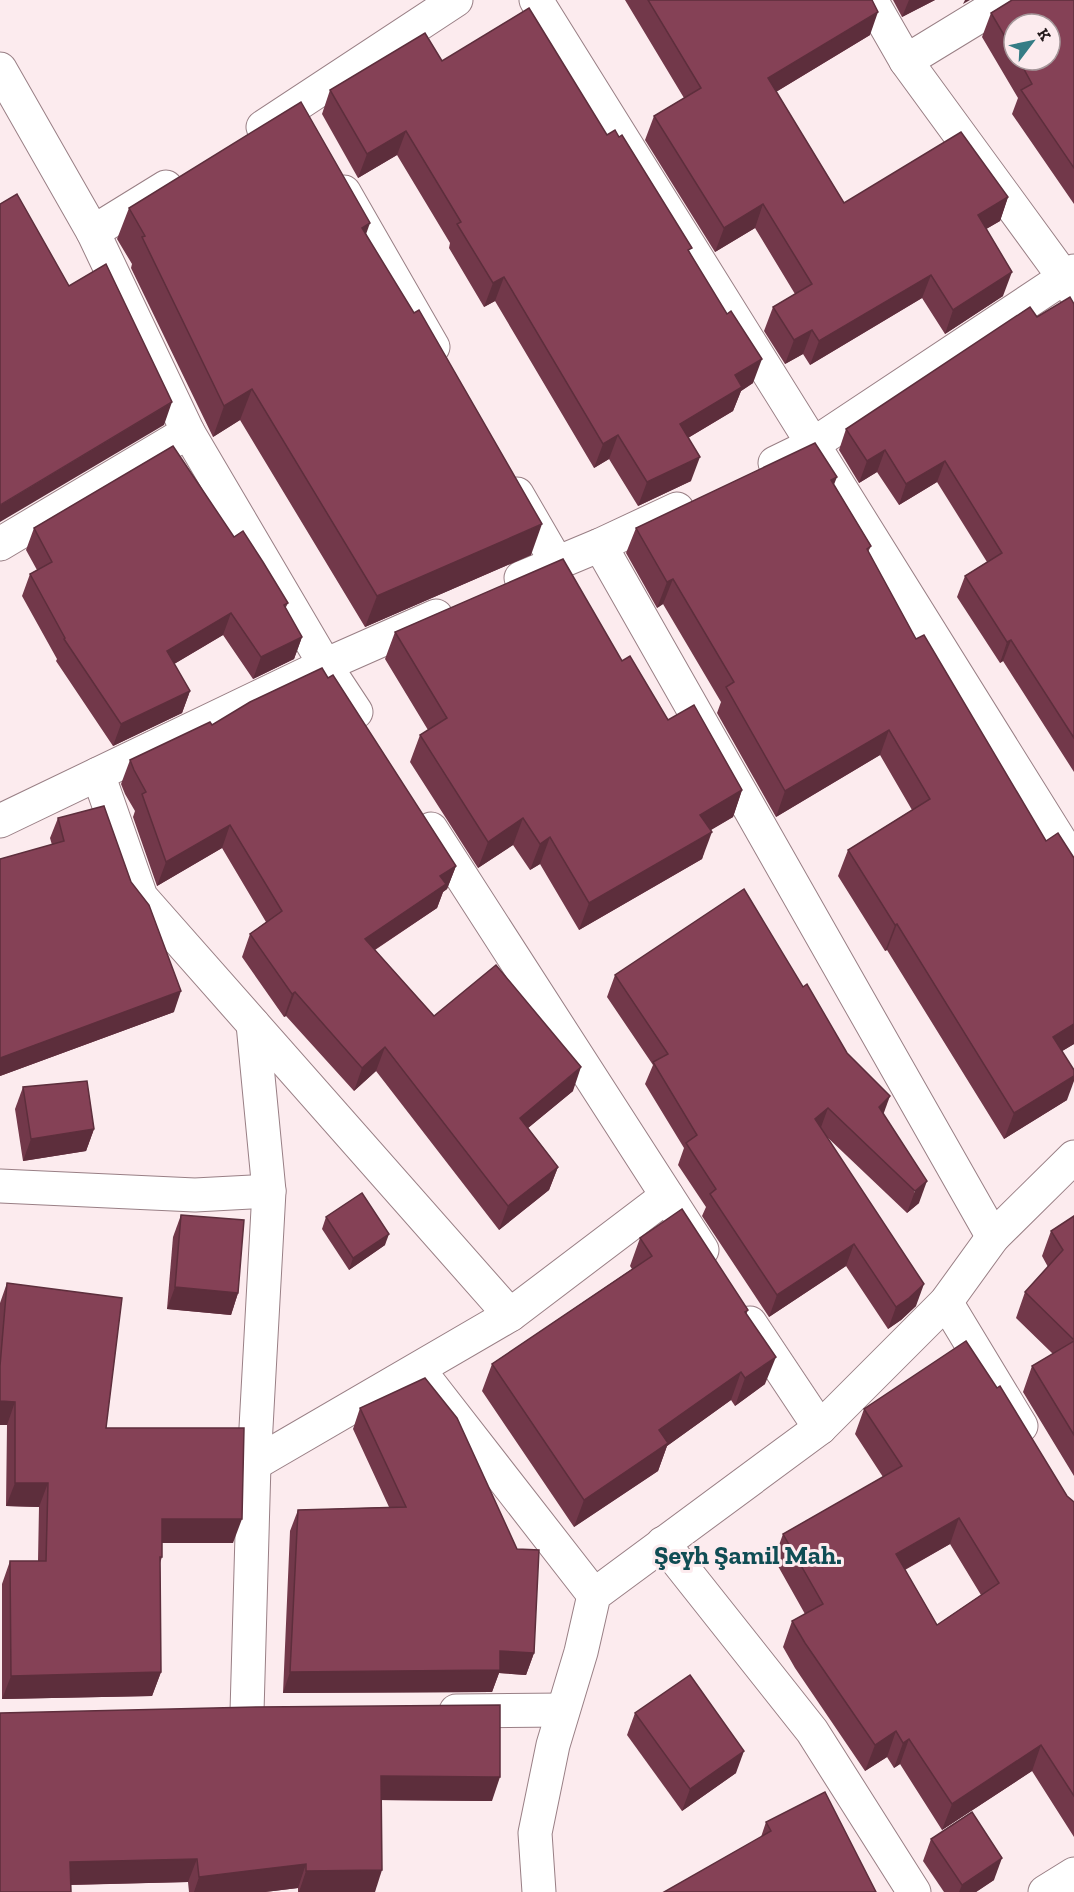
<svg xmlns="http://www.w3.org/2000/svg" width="1074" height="1892" font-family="'Zilla Slab',serif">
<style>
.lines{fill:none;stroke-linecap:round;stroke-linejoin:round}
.minor-casing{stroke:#997f85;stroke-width:35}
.minor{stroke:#fff;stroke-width:33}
.wall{fill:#72384a;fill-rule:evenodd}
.shaded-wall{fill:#5d2e3c}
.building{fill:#854156;stroke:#5d2e3c;stroke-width:1.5;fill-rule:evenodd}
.labels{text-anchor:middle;stroke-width:6;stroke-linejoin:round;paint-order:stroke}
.district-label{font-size:26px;font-weight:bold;fill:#0f4d54;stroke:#fcebee}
</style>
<rect width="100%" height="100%" fill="#fcebee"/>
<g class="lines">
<g class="minor-casing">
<g id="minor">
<path d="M536,0L1074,863"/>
<path d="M871,0L906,61L1074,291"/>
<path d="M906,61L1006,0"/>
<path d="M0,69L93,232L188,432L325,665L356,712"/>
<path d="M263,127L456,0"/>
<path d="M344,192L433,347"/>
<path d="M93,232L166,187"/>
<path d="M775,463L812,445L1074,271"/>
<path d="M517,494L557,563"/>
<path d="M0,544L188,432"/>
<path d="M600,545L993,1237"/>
<path d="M521,578L600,545L677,509"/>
<path d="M98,774L141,897L510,1315"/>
<path d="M0,821L325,665L436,616"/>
<path d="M431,829L702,1250"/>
<path d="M0,1186L195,1195L269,1191"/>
<path d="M946,1302L1021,1426"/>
<path d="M750,1323L820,1428"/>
<path d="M429,1383L594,1595"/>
<path d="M254,1464L510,1315L667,1196"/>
<path d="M663,1543L812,1731L914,1892"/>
<path d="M456,1711L563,1710"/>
<path d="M247,1712L254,1464L269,1191L253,1024"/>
<path d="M539,1892L535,1833L553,1745L581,1652L594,1595L820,1428L946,1302L993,1237L1074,1157"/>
<path d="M1045,1892L1074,1874"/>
</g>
</g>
<use href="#minor" class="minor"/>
</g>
<g class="wall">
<path d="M625,0H872L870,35L776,92L844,203L1008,197L1000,221L986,229L1003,296L945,334L922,298L810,365L803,354L785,364L764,331L773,307L795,294L755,228L715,252L645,140L654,116L684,98Z"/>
<path d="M893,0H935L902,17Z"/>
<path d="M1074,0V204L1012,114L1018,98L982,37L991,13ZM1014,24L1050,60H1014Z"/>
<path d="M442,61L607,135L690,253L753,383L741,391L733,411L688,438L691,481L638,506L609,459L594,468L495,301L484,307L449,248L450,243L397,155L358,178L322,114L330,90Z"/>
<path d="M129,208L366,234L531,555L365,627L240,420L213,437L131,268L132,264L117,239Z"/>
<path d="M1074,304V772L1003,661L1000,663L957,597L965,576L987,562L937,482L899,505L877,472L859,483L839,450L846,429L1037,317Z"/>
<path d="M834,485L871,546L868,552L916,639L1046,841L1074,858V1044L1062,1051L1067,1100L1004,1139L887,950L885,951L838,876L848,850L912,810L880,755L776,817L717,713L721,702L663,604L657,608L626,553L636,528Z"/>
<path d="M34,528L234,537L288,603L285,609L302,637L294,659L253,679L223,635L174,664L190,691L182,713L113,746L56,661L57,659L22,596L30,574L37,570L26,550Z"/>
<path d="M395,632L622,661L668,720L742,790L733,817L710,830L702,859L579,930L540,864L530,870L513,845L478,868L410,762L420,735L428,730L385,659Z"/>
<path d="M328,678L456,866L447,889L443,892L437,908L375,950L434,1016L573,1091L528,1128L558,1167L549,1190L499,1230L376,1071L354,1091L286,1016L284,1017L242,957L250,934L266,922L222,848L157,886L133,817L135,811L125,794L121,784L130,760L212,725Z"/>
<path d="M58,818L174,1012L0,1076V859L52,845L50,838Z"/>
<path d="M615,975L803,987L883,1114L919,1203L907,1213L826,1136L916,1306L901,1320L888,1329L846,1266L769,1317L702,1216L706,1207L678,1165L684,1148L645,1084L653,1065L607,997Z"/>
<path d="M23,1087L94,1129L86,1151L23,1161L15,1109Z"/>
<path d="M181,1215L238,1293L231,1315L167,1309L173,1237Z"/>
<path d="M1074,1216V1476L1023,1392L1032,1366L1053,1354L1016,1318L1025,1292L1048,1267L1042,1256L1051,1231Z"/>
<path d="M326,1217L385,1245L349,1270L322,1229Z"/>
<path d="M640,1238L748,1310L746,1315L765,1384L735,1406L731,1400L667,1446L658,1471L574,1527L482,1391L492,1364L632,1269L630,1266Z"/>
<path d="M7,1283L106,1428L233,1543H162V1557L160,1563L161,1672L152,1696L2,1699V1584L10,1561H38L39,1507L6,1506L7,1425H0V1303Z"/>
<path d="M360,1408L534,1653L526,1675L499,1673L492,1692L283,1693L290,1531L298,1510L389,1507L353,1429Z"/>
<path d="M864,1409L1067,1496L1074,1502V1837L1032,1771L942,1830L900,1764L894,1768L887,1757L865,1771L795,1668L783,1647L792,1621L805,1614L774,1559L783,1534L883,1477L855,1434ZM950,1544L981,1595L937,1625L905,1570Z"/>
<path d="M0,1713L492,1801L381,1800L375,1892H298V1888L265,1892H189L188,1882L71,1885Z"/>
<path d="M635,1713L736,1773L682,1811L627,1735Z"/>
<path d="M766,1822L876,1892L761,1837Z"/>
<path d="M931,1839L994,1880L976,1892H944L923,1861Z"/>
</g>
<g class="shaded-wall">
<path d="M909,0H935L902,17Z"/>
<path d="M965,0H970L963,4Z"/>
<path d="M878,12L870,35L759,102L768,78Z"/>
<path d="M406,131L397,155L358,178L367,154Z"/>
<path d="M1008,197L1000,221L969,239L978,215Z"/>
<path d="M763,204L755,228L715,252L724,228Z"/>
<path d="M370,223L359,254L362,228Z"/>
<path d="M1012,272L1003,296L945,334L953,310Z"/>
<path d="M931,275L922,298L810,365L819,341Z"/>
<path d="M504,277L495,301L484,307L493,283Z"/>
<path d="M812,330L803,354L785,364L794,340Z"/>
<path d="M762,359L753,383L741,391L733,411L671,448L680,424L735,375Z"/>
<path d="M252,389L240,420L213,437L224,406Z"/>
<path d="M172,402L164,425L0,522V505Z"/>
<path d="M618,435L609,459L594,468L603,444Z"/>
<path d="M885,450L877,472L859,483L867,461Z"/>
<path d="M700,457L691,481L638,506L647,482Z"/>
<path d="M945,461L937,482L899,505L906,484Z"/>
<path d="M837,477L827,502L831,480Z"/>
<path d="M542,524L531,555L365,627L377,596Z"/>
<path d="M673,579L663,604L657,608L667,582Z"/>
<path d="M231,613L223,635L159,673L167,651Z"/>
<path d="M302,637L294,659L253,679L261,657Z"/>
<path d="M1011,640L1003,661L1000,663L1007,642Z"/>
<path d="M190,691L182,713L113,746L121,724Z"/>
<path d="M889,730L880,755L776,817L785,791Z"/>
<path d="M742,790L733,817L691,842L700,815Z"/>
<path d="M523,818L513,845L478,868L488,842Z"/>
<path d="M230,825L222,848L157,886L166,862Z"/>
<path d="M712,832L702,859L579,930L589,903Z"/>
<path d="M550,837L540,864L530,870L540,844Z"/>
<path d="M456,866L447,889L443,892L437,908L356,962L365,939L440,876Z"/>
<path d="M897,924L887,950L885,951L895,925Z"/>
<path d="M181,991L174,1012L0,1076V1058Z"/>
<path d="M295,992L286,1016L284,1017L292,994Z"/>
<path d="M1074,1024V1044L1044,1062L1053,1037Z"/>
<path d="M385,1047L376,1071L354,1091L362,1068Z"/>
<path d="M581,1067L573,1091L511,1142L520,1118Z"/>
<path d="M1074,1076V1081L1067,1100L1004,1139L1014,1113Z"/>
<path d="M890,1096L882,1118L879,1107Z"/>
<path d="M828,1108L820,1130L815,1119Z"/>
<path d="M94,1129L86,1151L23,1161L31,1139Z"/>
<path d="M558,1167L549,1190L499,1230L508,1206Z"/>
<path d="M927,1181L919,1203L907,1213L915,1191Z"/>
<path d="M389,1234L385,1245L349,1270L353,1258Z"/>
<path d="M854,1244L846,1266L769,1317L777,1295Z"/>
<path d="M924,1284L916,1306L901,1320L888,1329L896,1307Z"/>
<path d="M175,1287L238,1293L231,1315L167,1309Z"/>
<path d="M776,1357L765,1384L735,1406L745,1378Z"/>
<path d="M741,1372L731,1400L667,1446L658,1471L574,1527L584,1500L659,1430Z"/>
<path d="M0,1401L15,1402L7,1425H0Z"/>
<path d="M15,1483H48L39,1507L6,1506Z"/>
<path d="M959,1518L950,1544L886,1580L896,1554Z"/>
<path d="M162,1519H242L233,1543H154Z"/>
<path d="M500,1651L534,1653L526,1675L499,1673L492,1692L283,1693L290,1672Z"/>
<path d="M161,1672L152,1696L2,1699L11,1676Z"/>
<path d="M896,1731L887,1757L865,1771L875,1745Z"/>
<path d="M909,1739L900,1764L894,1768L903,1743Z"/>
<path d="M1041,1745L1032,1771L942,1830L952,1804Z"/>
<path d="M744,1751L736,1773L682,1811L690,1789Z"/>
<path d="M381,1776L500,1777L492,1801L372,1800Z"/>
<path d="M1002,1858L994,1880L976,1892H959L962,1885Z"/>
<path d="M197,1859L188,1882L61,1885L70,1862Z"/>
<path d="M306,1864L298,1888L265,1892H194L199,1877Z"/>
<path d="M382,1870L375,1892H299L306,1871Z"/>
</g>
<g class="building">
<path d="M648,0H872L878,12L768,78L844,203L961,132L1008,197L978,215L1012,272L953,310L931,275L819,341L812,330L794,340L773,307L812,284L763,204L724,228L654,116L701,88Z"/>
<path d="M1012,0H1074V168L1021,90L1032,84L1019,60H1050V24H1014V52L991,13Z"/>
<path d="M529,8L607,135L615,130L619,137L622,135L692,248L688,250L727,314L731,311L762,359L735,375L742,387L680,424L700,457L647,482L618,435L603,444L504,277L493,283L457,224L461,222L406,131L367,154L330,90L425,33L442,61Z"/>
<path d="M301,102L370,223L362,228L414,313L419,310L542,524L377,596L252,389L224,406L142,237L145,236L129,208Z"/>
<path d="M17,194L69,286L106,264L172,402L0,505V204Z"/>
<path d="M1070,297L1074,304V738L1011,640L1007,642L965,576L1002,553L945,461L906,484L885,450L867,461L846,429L1030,307L1037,317Z"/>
<path d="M815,443L837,477L831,480L871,546L867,549L916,639L924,635L1046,841L1058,833L1074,858V1024L1053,1037L1074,1070V1076L1014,1113L897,924L895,925L848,850L930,799L889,730L785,791L726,687L734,682L673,579L667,582L636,528Z"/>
<path d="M173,446L234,537L243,531L263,562L288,603L284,605L302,637L261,657L231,613L167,651L190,691L121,724L64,639L65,638L30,574L52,562L34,528Z"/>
<path d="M563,559L622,661L630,656L668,720L694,705L742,790L700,815L712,832L589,903L550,837L540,844L523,818L488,842L420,735L447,718L395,632Z"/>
<path d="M322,668L328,678L333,675L456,866L440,876L446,884L365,939L434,1016L496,965L581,1067L520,1118L558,1167L508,1206L385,1047L362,1068L295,992L292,994L250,934L282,911L230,825L166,862L142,794L146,792L134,770L130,760L210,722L212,725L250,702Z"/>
<path d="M104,806L131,882L149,905L181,991L0,1058V859L64,841L58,818Z"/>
<path d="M744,889L803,987L807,984L847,1053L890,1096L879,1107L927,1181L915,1191L828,1108L815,1119L924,1284L909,1298L896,1307L854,1244L777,1295L710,1194L716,1189L686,1143L697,1135L653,1062L668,1054L615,975Z"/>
<path d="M87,1081L94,1129L31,1139L23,1087Z"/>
<path d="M362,1193L389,1234L353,1258L326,1217Z"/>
<path d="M682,1209L748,1310L745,1312L776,1357L745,1378L741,1372L659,1430L668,1443L584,1500L492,1364L652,1256L640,1238Z"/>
<path d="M181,1215L244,1220L238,1293L175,1287Z"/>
<path d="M1074,1216V1340L1025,1292L1063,1250L1051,1231Z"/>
<path d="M7,1283L122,1298L106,1428H244L242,1519H162V1557H160L161,1672L11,1676L10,1561H46L48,1483H15V1402L0,1401V1366Z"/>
<path d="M966,1341L997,1388L1000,1386L1067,1496L1074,1502V1796L1041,1745L952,1804L909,1739L903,1743L896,1731L875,1745L805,1643L792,1621L823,1604L783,1534L902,1466L864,1409ZM959,1518L999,1583L937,1625L896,1554Z"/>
<path d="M1074,1341V1435L1032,1366Z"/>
<path d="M425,1378L457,1418L517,1549L539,1550L534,1653L500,1651V1670L290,1672L298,1510L406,1507L360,1408Z"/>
<path d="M690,1675L744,1751L690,1789L635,1713Z"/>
<path d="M500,1705V1777L381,1776L382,1870L306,1871V1864L199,1877L197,1859L70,1862L71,1892H0V1713L256,1707Z"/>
<path d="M825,1792L876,1892H664L771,1831L766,1822Z"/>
<path d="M972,1812L1002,1858L962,1885L931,1839Z"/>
</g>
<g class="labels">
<g class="district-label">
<text x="748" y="1564">Şeyh Şamil Mah.</text>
</g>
</g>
<g transform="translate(1032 42) rotate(58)"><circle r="28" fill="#fcebee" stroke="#a5979a" stroke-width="1.5"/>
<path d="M0-4.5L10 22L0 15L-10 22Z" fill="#357c85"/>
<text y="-9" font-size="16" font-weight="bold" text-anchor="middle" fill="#23191b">K</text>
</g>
</svg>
